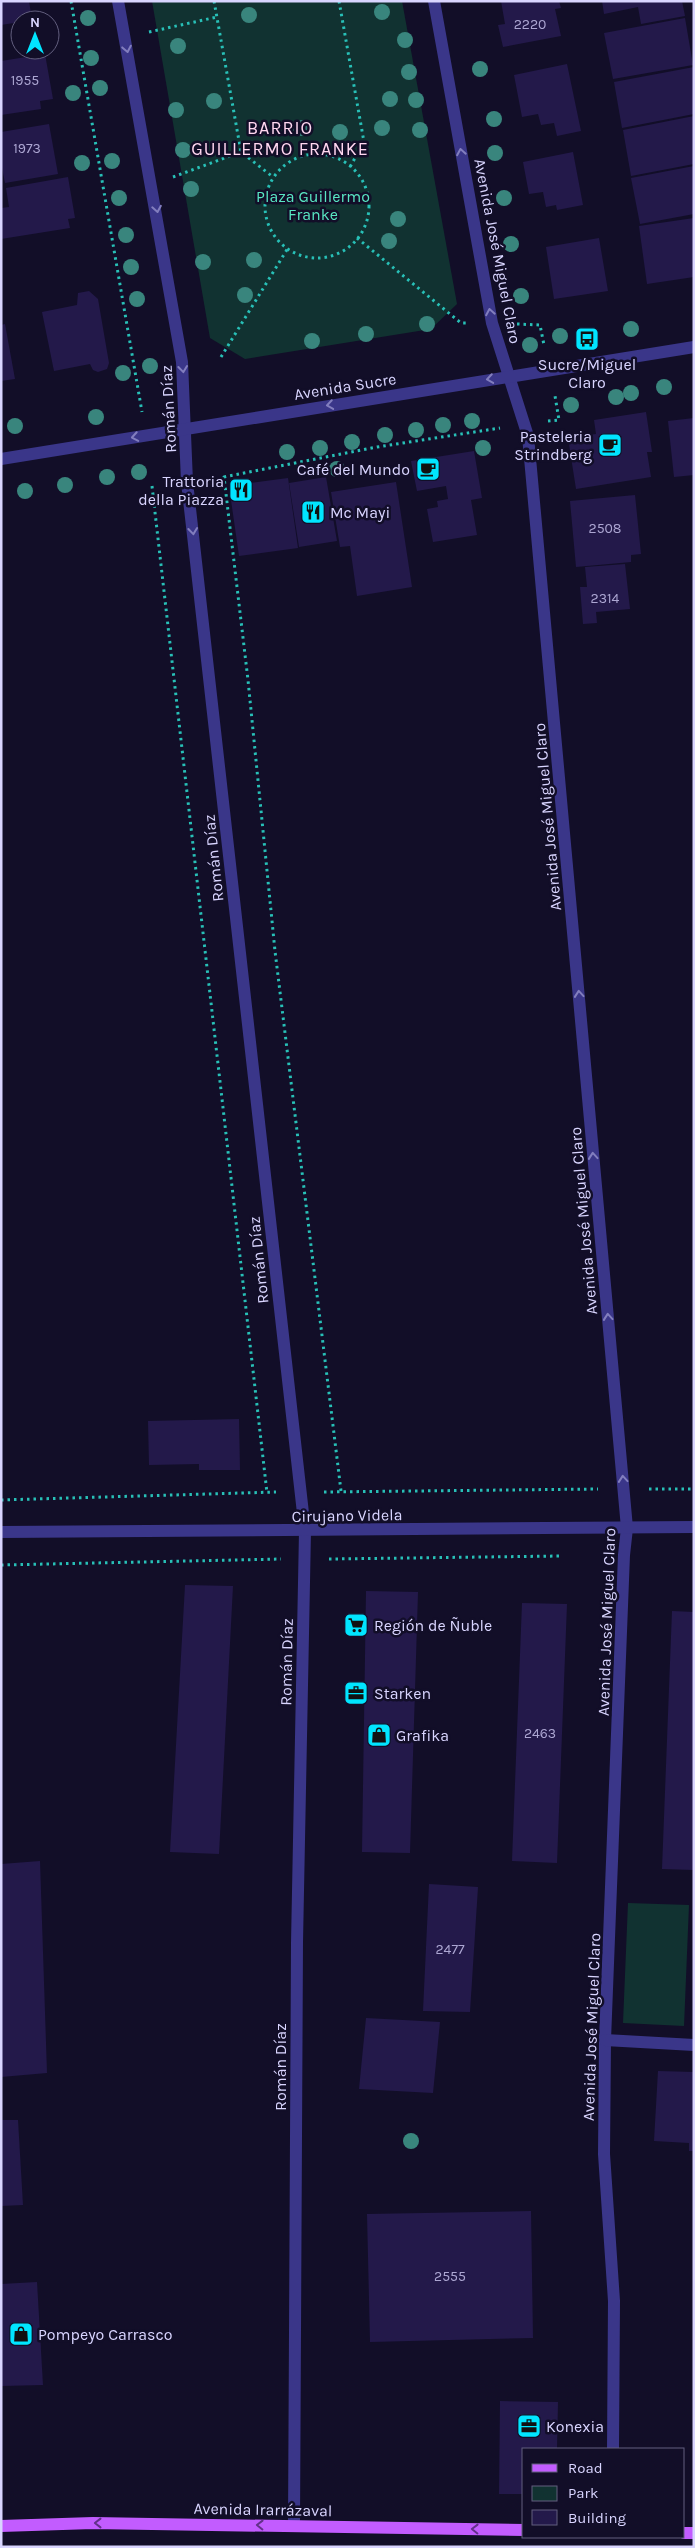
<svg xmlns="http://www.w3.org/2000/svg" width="695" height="2548" font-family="Karla,sans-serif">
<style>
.green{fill:#113231}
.building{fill:#23194a}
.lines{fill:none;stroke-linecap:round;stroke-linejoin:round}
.path{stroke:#28c0b7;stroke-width:3;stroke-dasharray:2.5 4;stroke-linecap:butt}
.minor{stroke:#3a3689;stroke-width:12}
.major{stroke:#c25cff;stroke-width:12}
.tree{fill:#39857d}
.oneway{stroke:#827ebe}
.oneway2{stroke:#613189}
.labels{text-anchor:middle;stroke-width:5;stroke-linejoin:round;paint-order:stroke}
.number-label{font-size:14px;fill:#aca6d2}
.park-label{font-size:16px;fill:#59e7c3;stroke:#120e28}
.street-label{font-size:16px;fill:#d9d5ff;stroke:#120e28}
.poi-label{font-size:16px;fill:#d9d5ff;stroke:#120e28;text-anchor:start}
.neighbourhood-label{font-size:18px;letter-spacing:1px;fill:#ffd7f0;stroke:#120e28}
</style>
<rect width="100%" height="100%" fill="#120e28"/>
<g class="green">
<path d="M152,1H402L457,304L431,329L245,359L210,338Z"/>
<path d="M628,1903L689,1905L684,2026L623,2023Z"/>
</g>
<g class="building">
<path d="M1,1H29L32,20H20V22L1,25Z"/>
<path d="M501,1H559L561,8L555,9L561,36L503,47L498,25L505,24Z"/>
<path d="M602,1H682L685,16L641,24L638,7L604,14Z"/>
<path d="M685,18L693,65L613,79L604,33Z"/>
<path d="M45,54L53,99L40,101L41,109L1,115V61Z"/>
<path d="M567,64L581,131L557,136L554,123L541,125L538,114L522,117L514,75Z"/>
<path d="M694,67V114L622,128L614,82Z"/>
<path d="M694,116V164L631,176L623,130Z"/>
<path d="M49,124L58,174L5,183L1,163V132Z"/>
<path d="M573,152L583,205L557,210L556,205L546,207L543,192L529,194L523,162Z"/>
<path d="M694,166V214L640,224L631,178Z"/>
<path d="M68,177L75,218L68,219L70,228L1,239V208L9,207L6,188Z"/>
<path d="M694,218V277L647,284L639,226Z"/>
<path d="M599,238L608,291L554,299L546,247Z"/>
<path d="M89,291L98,299L109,363L107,369L98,372L93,370L90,364L54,371L42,312L77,305L78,293Z"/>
<path d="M5,324L15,379L1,381V325Z"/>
<path d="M646,412L652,452H647L651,477L576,489L568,438L596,434L594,420Z"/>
<path d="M694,418V475L674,477L668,421Z"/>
<path d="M474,451L482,498L471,500L477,535L433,542L427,509L438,507L437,501L448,499L446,486L417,491L411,461Z"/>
<path d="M326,477L337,541L299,547L289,483Z"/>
<path d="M288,478L298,548L239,556L229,486Z"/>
<path d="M396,482L412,587L357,596L350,546L340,547L331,492Z"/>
<path d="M635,495L641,554L631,555V562L576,567L570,501Z"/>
<path d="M625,564L630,609L596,612L597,623L583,624L580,587H587L585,567Z"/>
<path d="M239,1419L240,1470H199V1464L149,1465L148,1421Z"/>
<path d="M185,1585L233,1586L219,1854L170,1852Z"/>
<path d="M366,1591L418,1592L410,1853L362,1852Z"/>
<path d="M522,1603L567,1604L557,1863L512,1861Z"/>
<path d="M672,1611L694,1612V1870L662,1869Z"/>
<path d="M40,1861L47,2073L1,2077V1864Z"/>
<path d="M429,1884L478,1887L470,2012L423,2011Z"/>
<path d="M366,2018L440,2022L433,2093L359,2089Z"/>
<path d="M658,2071L694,2072V2151H689V2143L654,2141Z"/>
<path d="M1,2120H18L23,2205L1,2206Z"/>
<path d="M531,2211L533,2338L370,2342L367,2214Z"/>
<path d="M37,2282L43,2385L1,2386V2284Z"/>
<path d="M500,2401L558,2402L557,2449H524V2494H499Z"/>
</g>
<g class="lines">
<g class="path">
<path d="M71,1L142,412"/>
<path d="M214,1L241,152L273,177"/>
<path d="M339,1L364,142L350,167"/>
<path d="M149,32L217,17"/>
<circle cx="317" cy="206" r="52"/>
<path d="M173,177L241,152"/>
<path d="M357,238L461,323H466"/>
<path d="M517,324L540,325L544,345"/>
<path d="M221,357L288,248"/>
<path d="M548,421L559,420L555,396"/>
<path d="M152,486L267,1493"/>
<path d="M649,1489H694"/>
<path d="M341,1491L275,951L248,680L224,477L377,447L500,428"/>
<path d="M324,1492L598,1489"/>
<path d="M1,1500L276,1492"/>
<path d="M329,1559L561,1556"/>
<path d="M1,1565L281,1559"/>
</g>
<g class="minor">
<path d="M118,1L182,362L187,482L305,1531L297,1943L294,2525"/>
<path d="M434,1L492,323L528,436L627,1528L624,1555L605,2040L604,2154L614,2301L613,2449"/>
<path d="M1,459L694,347"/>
<path d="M1,1532L694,1527"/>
<path d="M605,2040L694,2045"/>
</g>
<g class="major">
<path d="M1,2526L93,2523L524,2530"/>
<path d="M684,2533H694"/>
</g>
</g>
<g class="tree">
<circle cx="382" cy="12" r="8"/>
<circle cx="249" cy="15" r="8"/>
<circle cx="88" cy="18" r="8"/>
<circle cx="405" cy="40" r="8"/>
<circle cx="178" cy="46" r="8"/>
<circle cx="91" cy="58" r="8"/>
<circle cx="480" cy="69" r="8"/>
<circle cx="409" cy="72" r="8"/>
<circle cx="100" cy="88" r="8"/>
<circle cx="73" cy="93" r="8"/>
<circle cx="390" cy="99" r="8"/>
<circle cx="416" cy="100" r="8"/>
<circle cx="214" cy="101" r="8"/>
<circle cx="176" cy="110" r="8"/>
<circle cx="494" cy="119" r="8"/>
<circle cx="301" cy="128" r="8"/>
<circle cx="382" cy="128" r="8"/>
<circle cx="420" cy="130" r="8"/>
<circle cx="340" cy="132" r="8"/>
<circle cx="183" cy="150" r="8"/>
<circle cx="495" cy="153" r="8"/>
<circle cx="112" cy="161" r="8"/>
<circle cx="82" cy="163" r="8"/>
<circle cx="191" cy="189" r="8"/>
<circle cx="119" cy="198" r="8"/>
<circle cx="504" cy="198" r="8"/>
<circle cx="398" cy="219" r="8"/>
<circle cx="126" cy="235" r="8"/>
<circle cx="389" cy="241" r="8"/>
<circle cx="511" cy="244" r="8"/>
<circle cx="254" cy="260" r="8"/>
<circle cx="203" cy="262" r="8"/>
<circle cx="131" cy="267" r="8"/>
<circle cx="245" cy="295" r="8"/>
<circle cx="521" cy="296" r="8"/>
<circle cx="137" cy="299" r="8"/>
<circle cx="427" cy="324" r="8"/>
<circle cx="631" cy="329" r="8"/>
<circle cx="366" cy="334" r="8"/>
<circle cx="560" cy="336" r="8"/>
<circle cx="312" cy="341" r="8"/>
<circle cx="530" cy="345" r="8"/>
<circle cx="150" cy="366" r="8"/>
<circle cx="123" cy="373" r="8"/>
<circle cx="664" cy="387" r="8"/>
<circle cx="631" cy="393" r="8"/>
<circle cx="616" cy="397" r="8"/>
<circle cx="571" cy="405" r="8"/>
<circle cx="96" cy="417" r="8"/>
<circle cx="472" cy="421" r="8"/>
<circle cx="443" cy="425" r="8"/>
<circle cx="15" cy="426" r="8"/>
<circle cx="416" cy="430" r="8"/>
<circle cx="385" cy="435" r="8"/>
<circle cx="352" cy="442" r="8"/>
<circle cx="320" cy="448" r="8"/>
<circle cx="483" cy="448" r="8"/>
<circle cx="287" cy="452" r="8"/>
<circle cx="337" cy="469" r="8"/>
<circle cx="139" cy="472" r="8"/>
<circle cx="107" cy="477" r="8"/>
<circle cx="65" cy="485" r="8"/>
<circle cx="25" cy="491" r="8"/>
<circle cx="411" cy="2141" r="8"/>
</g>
<defs><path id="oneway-chevron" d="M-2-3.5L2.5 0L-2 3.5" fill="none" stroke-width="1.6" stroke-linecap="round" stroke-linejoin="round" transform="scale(1.25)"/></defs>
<g class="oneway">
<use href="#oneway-chevron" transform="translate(127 49) rotate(79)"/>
<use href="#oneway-chevron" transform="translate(461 152) rotate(-100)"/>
<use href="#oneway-chevron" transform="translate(157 209) rotate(80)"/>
<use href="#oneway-chevron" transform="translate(490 312) rotate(-100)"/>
<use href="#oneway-chevron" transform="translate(183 369) rotate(83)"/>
<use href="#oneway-chevron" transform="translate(490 379) rotate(171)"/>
<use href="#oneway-chevron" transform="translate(330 405) rotate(171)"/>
<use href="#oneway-chevron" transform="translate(135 437) rotate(170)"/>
<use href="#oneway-chevron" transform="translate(193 531) rotate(84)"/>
<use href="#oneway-chevron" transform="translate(579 994) rotate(-95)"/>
<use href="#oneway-chevron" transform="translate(593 1156) rotate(-95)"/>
<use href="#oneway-chevron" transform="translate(608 1317) rotate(-95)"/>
<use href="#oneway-chevron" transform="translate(623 1479) rotate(-95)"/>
</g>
<g class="oneway2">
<use href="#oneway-chevron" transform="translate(98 2523) rotate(-180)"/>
<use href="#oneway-chevron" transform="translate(260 2525) rotate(-179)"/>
<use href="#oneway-chevron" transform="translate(475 2529) rotate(-179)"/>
</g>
<defs>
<g id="bus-square" transform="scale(1.25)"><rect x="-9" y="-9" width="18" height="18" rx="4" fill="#01e5ff" stroke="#120e28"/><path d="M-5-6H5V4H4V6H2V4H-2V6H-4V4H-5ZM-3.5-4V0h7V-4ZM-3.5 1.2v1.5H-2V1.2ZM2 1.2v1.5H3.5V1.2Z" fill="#111"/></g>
<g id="cafe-square" transform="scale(1.25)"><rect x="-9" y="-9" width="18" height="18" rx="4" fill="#01e5ff" stroke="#120e28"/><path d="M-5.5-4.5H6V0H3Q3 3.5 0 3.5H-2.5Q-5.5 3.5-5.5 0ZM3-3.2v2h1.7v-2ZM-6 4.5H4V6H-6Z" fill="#111"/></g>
<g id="restaurant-square" transform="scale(1.25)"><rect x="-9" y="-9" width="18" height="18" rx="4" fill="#01e5ff" stroke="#120e28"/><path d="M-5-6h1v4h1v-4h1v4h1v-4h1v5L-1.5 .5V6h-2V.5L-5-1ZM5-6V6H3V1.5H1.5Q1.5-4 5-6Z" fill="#111"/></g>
<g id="supermarket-square" transform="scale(1.25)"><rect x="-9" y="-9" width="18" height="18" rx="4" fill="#01e5ff" stroke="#120e28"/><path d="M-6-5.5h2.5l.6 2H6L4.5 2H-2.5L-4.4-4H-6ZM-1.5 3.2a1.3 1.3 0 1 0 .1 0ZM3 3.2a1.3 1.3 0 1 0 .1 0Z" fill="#111"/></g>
<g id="office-square" transform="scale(1.25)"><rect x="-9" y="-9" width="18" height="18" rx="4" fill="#01e5ff" stroke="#120e28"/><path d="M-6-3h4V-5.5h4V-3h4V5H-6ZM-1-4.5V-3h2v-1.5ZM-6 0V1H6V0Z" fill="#111"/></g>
<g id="shop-square" transform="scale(1.25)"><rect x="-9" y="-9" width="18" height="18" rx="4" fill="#01e5ff" stroke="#120e28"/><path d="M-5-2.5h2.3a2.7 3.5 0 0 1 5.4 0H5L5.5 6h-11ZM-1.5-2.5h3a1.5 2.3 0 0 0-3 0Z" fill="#111"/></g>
</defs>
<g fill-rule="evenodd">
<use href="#bus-square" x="587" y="339"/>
<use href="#cafe-square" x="610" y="445"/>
<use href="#cafe-square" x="428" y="469"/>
<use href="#restaurant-square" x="241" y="490"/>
<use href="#restaurant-square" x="313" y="512"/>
<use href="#supermarket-square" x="356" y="1625"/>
<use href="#office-square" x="356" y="1693"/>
<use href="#shop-square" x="379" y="1735"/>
<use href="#shop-square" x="21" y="2334"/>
<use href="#office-square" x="529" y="2426"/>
</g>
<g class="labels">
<g class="number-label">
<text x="530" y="29">2220</text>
<text x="25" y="85">1955</text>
<text x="27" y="153">1973</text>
<text x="605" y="533">2508</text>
<text x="605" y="603">2314</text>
<text x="540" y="1738">2463</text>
<text x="450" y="1954">2477</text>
<text x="450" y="2281">2555</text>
</g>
<g class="park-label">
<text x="313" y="202">Plaza Guillermo<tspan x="313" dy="18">Franke</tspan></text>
</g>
<g class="street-label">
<text transform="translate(498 251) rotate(79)" y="6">Avenida José Miguel Claro</text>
<text transform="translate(345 386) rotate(-9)" y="6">Avenida Sucre</text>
<text transform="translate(168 409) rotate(-93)" y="6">Román Díaz</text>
<text transform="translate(547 817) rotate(-95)" y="6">Avenida José Miguel Claro</text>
<text transform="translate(213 858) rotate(-96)" y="6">Román Díaz</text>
<text transform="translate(583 1221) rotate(-95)" y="6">Avenida José Miguel Claro</text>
<text transform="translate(258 1260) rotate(-96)" y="6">Román Díaz</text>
<text transform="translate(347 1515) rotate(-1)" y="6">Cirujano Videla</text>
<text transform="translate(606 1622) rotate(-88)" y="6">Avenida José Miguel Claro</text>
<text transform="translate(286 1662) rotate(-89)" y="6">Román Díaz</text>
<text transform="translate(591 2027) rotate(-88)" y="6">Avenida José Miguel Claro</text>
<text transform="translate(280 2067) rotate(-90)" y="6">Román Díaz</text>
<text transform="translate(263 2509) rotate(1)" y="6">Avenida Irarrázaval</text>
</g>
<g class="poi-label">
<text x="587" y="370" text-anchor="middle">Sucre/Miguel<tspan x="587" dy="18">Claro</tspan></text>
<text x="592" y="442" text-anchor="end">Pasteleria<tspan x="592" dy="18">Strindberg</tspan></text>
<text x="410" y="475" text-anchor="end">Café del Mundo</text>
<text x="224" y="487" text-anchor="end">Trattoria<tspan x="224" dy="18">della Piazza</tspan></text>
<text x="330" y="518">Mc Mayi</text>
<text x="374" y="1631">Región de Ñuble</text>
<text x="374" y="1699">Starken</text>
<text x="396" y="1741">Grafika</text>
<text x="38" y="2340">Pompeyo Carrasco</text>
<text x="546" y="2432">Konexia</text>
</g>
<g class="neighbourhood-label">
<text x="280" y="134">BARRIO<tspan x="280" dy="21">GUILLERMO FRANKE</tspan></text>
</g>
</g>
<rect width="695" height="2548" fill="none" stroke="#d9d5ff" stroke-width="5"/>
<rect x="522" y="2448" width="162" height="90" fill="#120e28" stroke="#625e7e"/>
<rect x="532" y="2464" width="25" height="8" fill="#c25cff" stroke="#625e7e"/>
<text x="568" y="2473" font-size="15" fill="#d9d5ff">Road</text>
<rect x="532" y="2486" width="25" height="15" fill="#113231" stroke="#625e7e"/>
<text x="568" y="2498" font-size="15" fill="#d9d5ff">Park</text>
<rect x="532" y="2510" width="25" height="15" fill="#23194a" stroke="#625e7e"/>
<text x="568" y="2523" font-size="15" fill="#d9d5ff">Building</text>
<g transform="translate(35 35)"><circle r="24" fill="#120e28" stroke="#625e7e"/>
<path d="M0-4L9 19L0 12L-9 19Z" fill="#01e5ff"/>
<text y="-8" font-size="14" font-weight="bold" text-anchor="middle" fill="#d9d5ff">N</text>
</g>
</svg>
